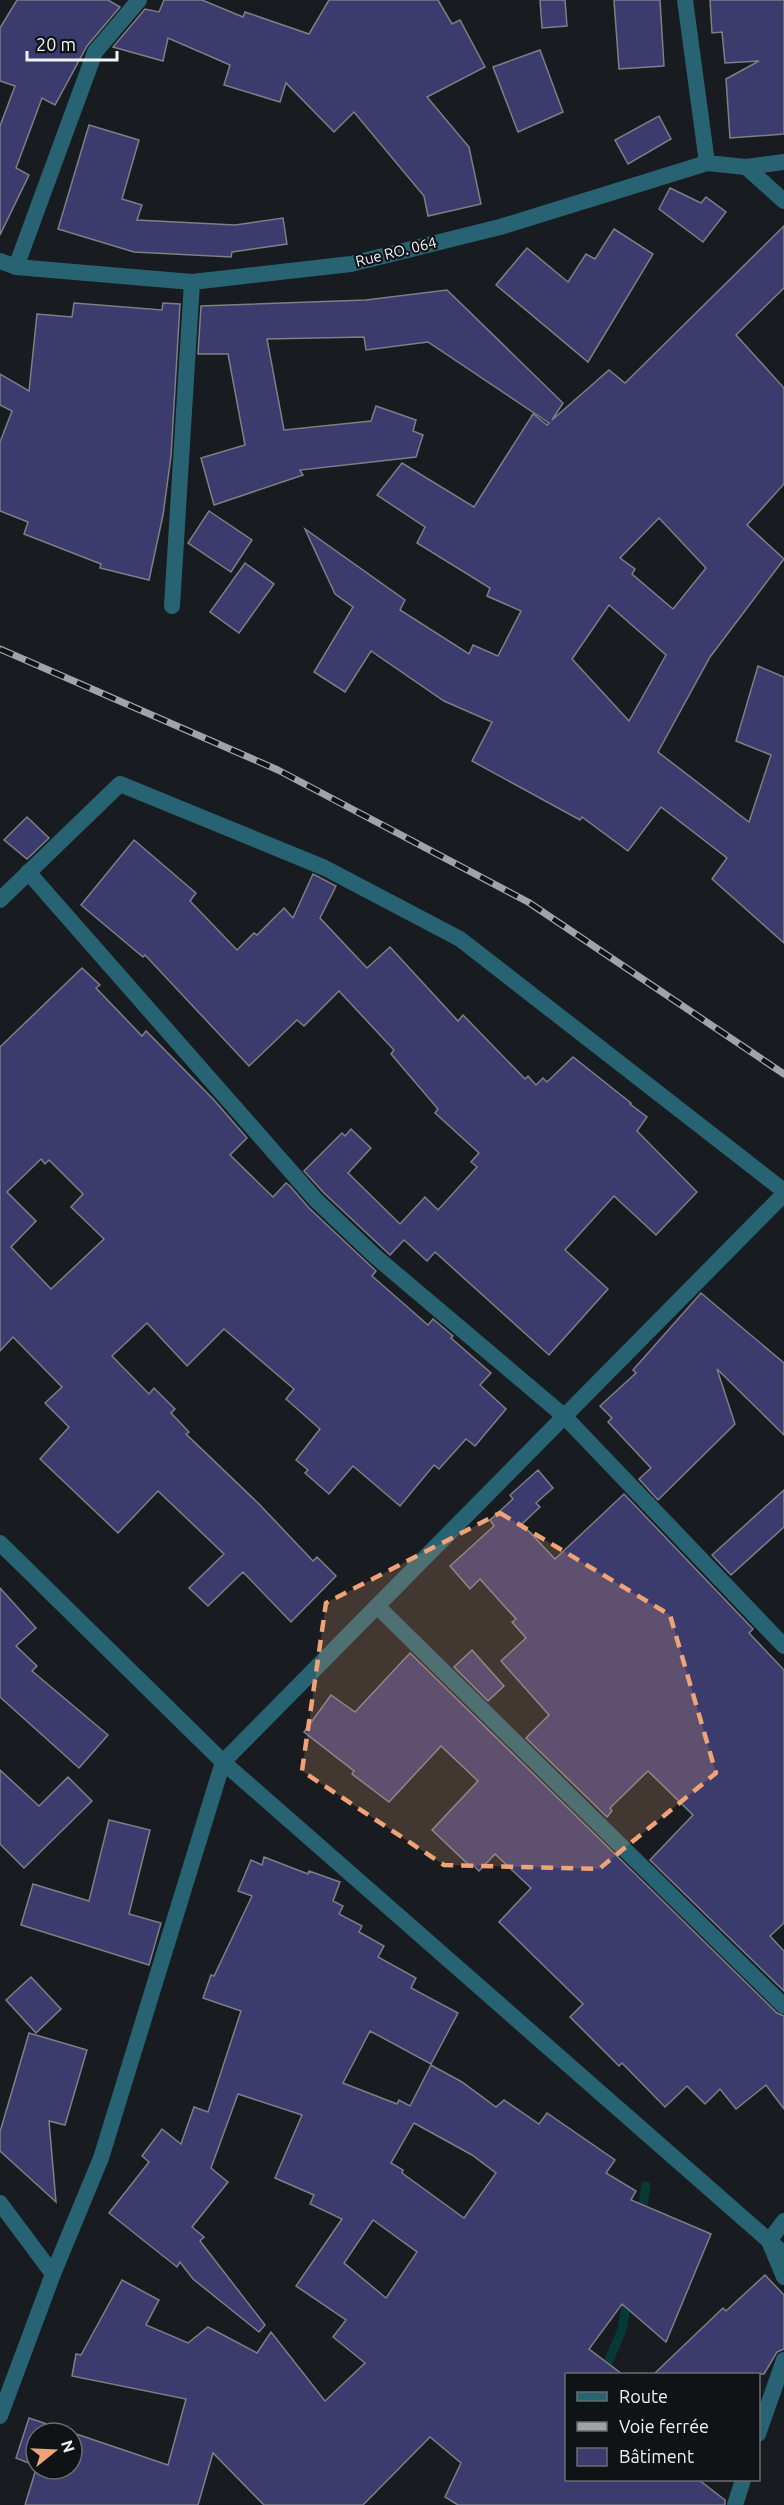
<svg xmlns="http://www.w3.org/2000/svg" width="784" height="2505" font-family="Ubuntu,sans-serif">
<style>
.lines{fill:none;stroke-linecap:round;stroke-linejoin:round}
.stream{stroke:#073a36;stroke-width:9}
.building{fill:#3b3b6e;stroke:#7e7f85;stroke-width:1.5;fill-rule:evenodd}
.minor{stroke:#276372;stroke-width:16}
.tertiary{stroke:#276372;stroke-width:16}
.rail-casing{stroke:#a0a3a7;stroke-width:7}
.rail{stroke:#0f1316;stroke-width:4.5;stroke-dasharray:14;stroke-linecap:butt}
.marked{fill:#efa377;fill-opacity:0.2;stroke:#efa377;stroke-width:4.5;stroke-dasharray:12 8;stroke-linejoin:round}
.labels{text-anchor:middle;stroke-width:4.5;stroke-linejoin:round;paint-order:stroke}
.street-label{font-size:15px;fill:#f0f3f6;stroke:#0f1316}
</style>
<rect width="100%" height="100%" fill="#181c20"/>
<g class="lines">
<g class="stream">
<path d="M641,2217L646,2186"/>
<path d="M603,2374L622,2330L628,2295"/>
</g>
</g>
<g class="building">
<path d="M17,0H108L120,7L87,46L55,105L42,98L16,168L29,175L0,235V126L15,86L0,81V28Z"/>
<path d="M164,0H202L243,17L245,12L309,34L329,0H438L452,24L460,20L485,67L427,97L469,147L481,204L428,216L424,196L354,112L334,132L286,83L280,102L224,85L230,65L168,38L163,61L113,47L145,9L159,12Z"/>
<path d="M540,0H565L567,26L542,28Z"/>
<path d="M614,0H660L664,66L619,69Z"/>
<path d="M710,0H784V134L730,138L726,79L759,61L725,63L722,32L712,33Z"/>
<path d="M540,50L563,112L518,132L493,67Z"/>
<path d="M659,116L671,139L628,164L615,140Z"/>
<path d="M89,125L139,140L122,199L142,205L137,220L235,225L283,218L287,244L232,252L231,257L134,252L58,229Z"/>
<path d="M670,188L701,203L706,197L726,212L703,242L659,209Z"/>
<path d="M784,226V288L736,335L784,388V484L747,525L784,559L710,657L658,752L749,822L771,755L736,741L758,666L784,677V943L712,879L727,858L661,807L628,851L582,817L580,820L472,761L492,722L444,701L371,651L345,692L314,672L353,607L335,594L305,529L405,600L400,610L469,654L473,645L498,656L521,611L487,596L490,588L417,543L425,527L377,495L402,463L474,507L533,414L547,425L549,423L428,342L366,350L364,337L267,339L284,430L371,421L376,406L416,420L413,431L423,435L416,457L300,470L303,475L214,505L201,458L245,445L228,354H198L201,306L366,300L447,290L563,403L552,420L609,370L625,383ZM659,518L706,568L673,609L632,574L635,569L620,558ZM609,605L666,655L629,721L572,659Z"/>
<path d="M614,229L653,254L588,362L496,285L527,248L568,282L586,254L595,259Z"/>
<path d="M74,303L162,310L163,303L180,304L171,456L163,515L149,580L100,568L101,564L24,534L28,522L0,511V442L12,411L0,405V374L29,391L37,314L72,317Z"/>
<path d="M209,511L252,540L231,572L188,543Z"/>
<path d="M245,563L274,584L239,633L210,612Z"/>
<path d="M27,817L49,838L27,859L4,840Z"/>
<path d="M134,840L196,893L190,901L237,950L254,933L257,935L284,908L293,918L313,874L336,886L320,918L367,968L390,947L458,1021L463,1015L525,1079L528,1076L536,1085L543,1078L547,1082L573,1057L631,1103L630,1104L647,1117L637,1131L697,1192L656,1235L614,1196L565,1250L608,1289L549,1355L435,1252L427,1261L404,1240L390,1255L324,1193L304,1171L342,1133L345,1136L351,1129L371,1148L348,1173L400,1224L425,1197L438,1210L477,1167L471,1162L479,1153L435,1113L438,1109L391,1054L394,1050L339,991L304,1026L297,1020L249,1066L145,955L143,957L81,905Z"/>
<path d="M82,968L100,985L96,988L142,1036L146,1031L214,1100L247,1138L230,1155L273,1197L286,1183L290,1186L309,1208L376,1271L372,1276L428,1325L433,1319L453,1336L451,1338L491,1373L480,1385L506,1409L475,1446L466,1439L439,1469L434,1465L400,1506L353,1466L329,1494L305,1473L308,1470L296,1460L320,1429L286,1399L294,1389L224,1329L187,1366L147,1323L112,1356L149,1394L154,1388L175,1409L171,1413L189,1432L186,1434L259,1504L313,1561L317,1557L336,1576L291,1622L243,1572L208,1606L189,1588L224,1554L158,1491L118,1533L40,1459L69,1427L45,1403L62,1387L13,1337L0,1351V1047ZM41,1159L45,1164L49,1160L83,1194L71,1207L104,1239L51,1289L11,1247L36,1221L7,1192Z"/>
<path d="M701,1293L784,1363V1435L717,1369L735,1424L658,1500L639,1479L651,1468L608,1422L612,1418L600,1406L636,1373L633,1370Z"/>
<path d="M538,1470L553,1488L536,1503L540,1507L522,1524L555,1559L624,1494L753,1629L749,1633L784,1670V1923L770,1936L784,1951V1991L650,1860L693,1815L648,1771L610,1808L612,1811L607,1817L526,1738L549,1715L501,1661L526,1638L512,1622L516,1619L480,1579L470,1589L450,1566L494,1526L490,1520L513,1499L510,1495Z"/>
<path d="M784,1490V1527L731,1575L712,1555Z"/>
<path d="M0,1588L36,1628L16,1646L37,1666L32,1671L108,1735L79,1768L0,1697Z"/>
<path d="M472,1650L504,1686L488,1701L454,1667Z"/>
<path d="M410,1653L777,2013L784,2016V2109L766,2085L736,2109L720,2089L705,2104L687,2086L665,2107L622,2063L619,2066L570,2017L583,2004L499,1922L531,1888L495,1854L479,1871L473,1865L471,1867L432,1830L478,1781L441,1746L389,1802L352,1774L354,1771L304,1732L331,1695L355,1712Z"/>
<path d="M0,1770L39,1806L68,1777L92,1801L24,1868L0,1844Z"/>
<path d="M109,1820L150,1830L129,1914L161,1923L149,1965L21,1925L33,1884L89,1901Z"/>
<path d="M264,1857L308,1874L309,1871L340,1882L333,1901L343,1906L339,1914L362,1926L359,1932L384,1946L378,1957L416,1978L411,1988L458,2013L431,2064L370,2031L343,2083L397,2104L399,2100L410,2106L431,2065L462,2082L496,2107L504,2100L539,2124L547,2113L615,2160L606,2173L636,2191L631,2200L711,2234L666,2342L622,2304L589,2349L622,2374H567V2480H699L725,2500V2505H458L445,2497L461,2463L430,2437L363,2505H264L213,2453L198,2505H25L36,2469H72V2433H36V2466L16,2458L29,2418L168,2465L186,2399L72,2376L76,2354L81,2355L122,2280L159,2300L146,2325L188,2343L208,2327L257,2353L271,2332L325,2401L365,2363L333,2337L346,2320L296,2286L342,2219L310,2204L314,2195L275,2178L302,2115L238,2094L211,2168L228,2182L192,2227L204,2237L200,2241L265,2325L259,2332L193,2279L180,2262L177,2267L109,2213L149,2162L142,2156L162,2129L181,2144L194,2107L208,2112L241,2011L203,1998L211,1975L214,1976L252,1896L238,1891L251,1860L262,1865ZM414,2123L472,2155L496,2173L464,2218L402,2173L403,2170L391,2163ZM373,2220L417,2252L386,2298L344,2263Z"/>
<path d="M31,1977L61,2009L36,2033L6,2000Z"/>
<path d="M29,2033L87,2050L65,2125L49,2121L56,2202L0,2151V2132Z"/>
<path d="M765,2275L784,2295V2349L777,2352L764,2374H654L723,2308L726,2311Z"/>
</g>
<g class="lines">
<g class="minor">
<path d="M685,0L707,163"/>
<path d="M746,167L784,201"/>
<path d="M16,267L95,52L139,0"/>
<path d="M172,606L192,282"/>
<path d="M28,872L316,1200L376,1257L564,1416L784,1646"/>
<path d="M0,900L120,784L325,868L460,939L784,1191"/>
<path d="M0,1543L223,1762L784,2254"/>
<path d="M377,1606L784,2006"/>
<path d="M0,2203L53,2274"/>
<path d="M784,2221L769,2241L784,2277"/>
<path d="M0,2416L53,2274L101,2158L223,1762L784,1194"/>
<path d="M758,2434L784,2360"/>
<path d="M735,2505L743,2480"/>
</g>
<path class="tertiary" d="M0,261L16,267L192,282L351,264L500,227L707,163L746,167L784,162"/>
<g class="rail-casing">
<path id="rail" d="M0,649L278,770L528,902L784,1074"/>
</g>
<use href="#rail" class="rail"/>
</g>
<path class="marked" d="M500,1513L670,1615L716,1773L599,1869L444,1865L302,1771L326,1603Z"/>
<g class="labels">
<g class="street-label">
<text transform="translate(396 252) rotate(-14)" y="5">Rue RO. 064</text>
</g>
</g>
<rect x="565" y="2373" width="195" height="108" fill="#0f1316" stroke="#696d70" stroke-width="1.5"/>
<rect x="577" y="2392" width="30" height="9" fill="#276372" stroke="#696d70" stroke-width="1.5"/>
<text x="619" y="2403" font-size="18" fill="#f0f3f6">Route</text>
<rect x="577" y="2422" width="30" height="9" fill="#a0a3a7" stroke="#696d70" stroke-width="1.5"/>
<text x="619" y="2433" font-size="18" fill="#f0f3f6">Voie ferrée</text>
<rect x="577" y="2448" width="30" height="18" fill="#3b3b6e" stroke="#696d70" stroke-width="1.5"/>
<text x="619" y="2463" font-size="18" fill="#f0f3f6">Bâtiment</text>
<g transform="translate(54 2451) rotate(72)"><circle r="28" fill="#0f1316" stroke="#696d70" stroke-width="1.5"/>
<path d="M0-4.5L10 22L0 15L-10 22Z" fill="#efa377"/>
<text y="-9" font-size="16" font-weight="bold" text-anchor="middle" fill="#f0f3f6">N</text>
</g>
<path d="M27 51v9h90v-9" fill="none" stroke="#f0f3f6" stroke-width="3"/>
<text x="36" y="51" font-size="18" fill="#f0f3f6" stroke="#0f1316" stroke-width="4.5" paint-order="stroke">20 m</text>
</svg>
